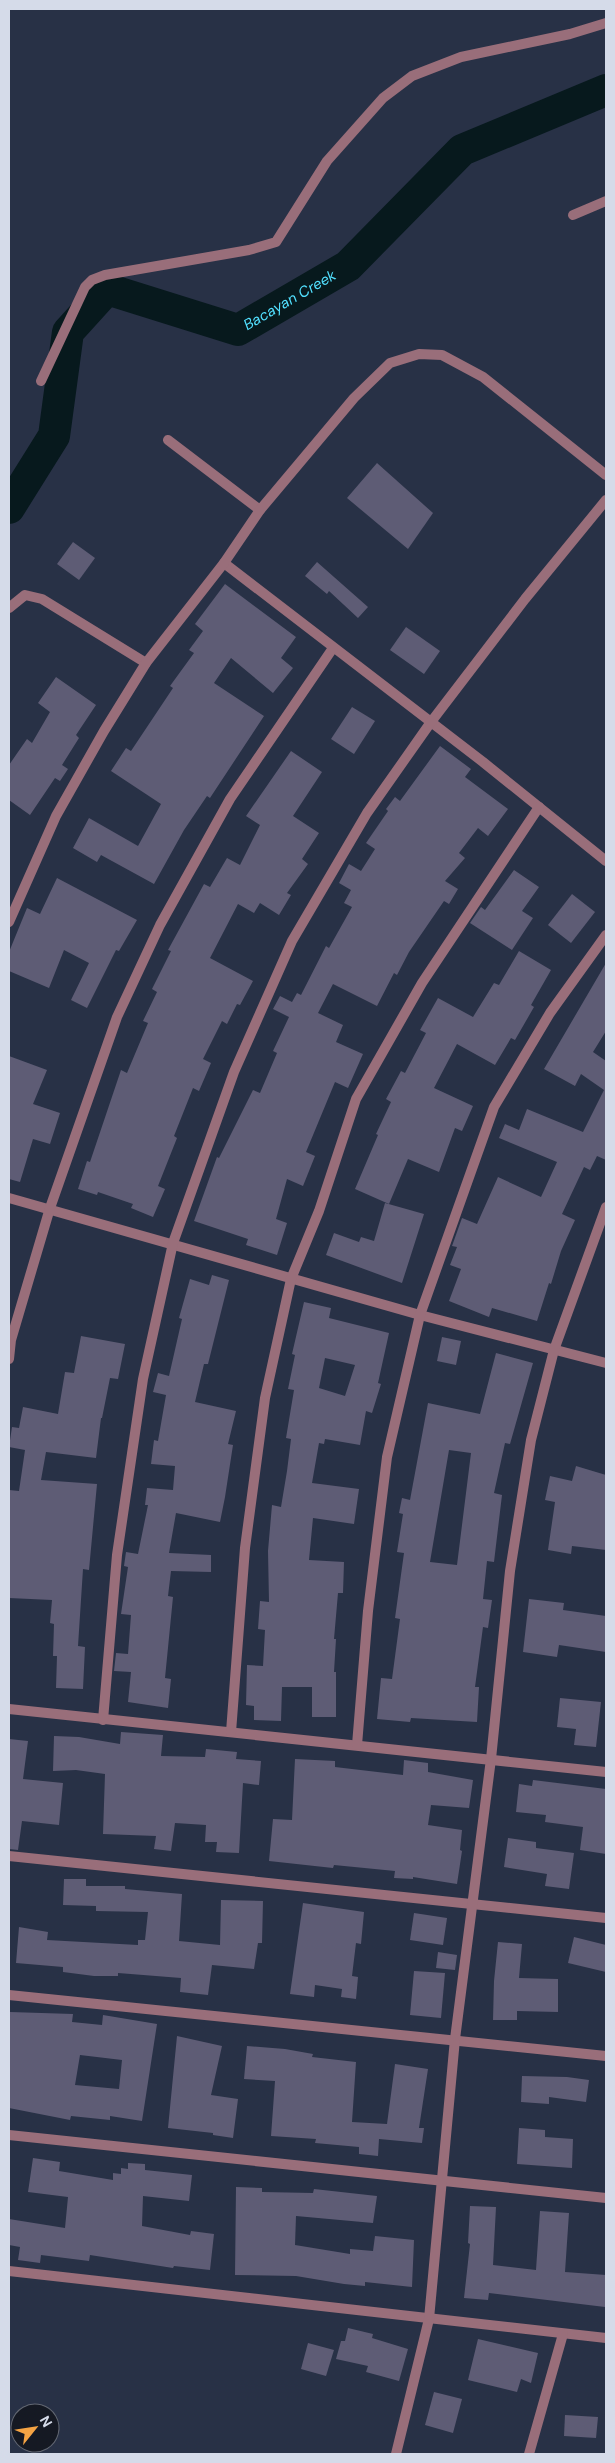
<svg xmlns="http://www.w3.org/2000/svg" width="615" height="2463" font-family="'DM Sans',sans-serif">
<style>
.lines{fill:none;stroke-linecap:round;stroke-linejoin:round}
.river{stroke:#07191d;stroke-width:32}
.building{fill:#5e5c75;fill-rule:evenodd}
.minor{stroke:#996e7a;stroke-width:10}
.labels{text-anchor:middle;stroke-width:4;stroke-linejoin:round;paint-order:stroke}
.water-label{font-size:15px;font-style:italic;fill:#52e0ff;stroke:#151923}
</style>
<rect width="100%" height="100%" fill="#283146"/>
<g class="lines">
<path class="river" id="s1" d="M9,508L54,436L68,332L107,289L238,330L348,266L462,150L606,90"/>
</g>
<g class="building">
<path d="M377,463L433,513L408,549L347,498Z"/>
<path d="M73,542L95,558L79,580L57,564Z"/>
<path d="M317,562L368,607L358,618L329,591L327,594L305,576Z"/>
<path d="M225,584L296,637L281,658L293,668L273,693L231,658L214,683L264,716L210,798L207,796L184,830L154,884L101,855L97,862L73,848L89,818L138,846L161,804L111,771L126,748L131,751L173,688L170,686L194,653L189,650L203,631L195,624Z"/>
<path d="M406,627L440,651L424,674L390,650Z"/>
<path d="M56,677L96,705L76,735L79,738L62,765L68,769L60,781L55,778L30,815L9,800V765L27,739L32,743L50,712L38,703Z"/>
<path d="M352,707L375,721L354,754L331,739Z"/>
<path d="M440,746L471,769L465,777L508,809L488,836L478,828L459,853L465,858L445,881L458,889L449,904L444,901L409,952L397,975L394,973L377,1006L333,984L318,1013L343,1025L336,1042L363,1054L348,1088L335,1082L306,1152L315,1156L303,1186L287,1179L276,1219L287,1223L277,1255L246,1245L248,1239L194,1221L217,1157L219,1158L253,1090L260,1093L277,1053L273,1051L289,1017L273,1009L280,996L292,1002L297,993L301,995L326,946L329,948L352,907L344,903L351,890L339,883L349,864L361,871L375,849L366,843L388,811L386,809L395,797L400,801Z"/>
<path d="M291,751L322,772L293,816L319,833L302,859L308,864L287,893L291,895L279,915L260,903L254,913L238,904L210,958L253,981L240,1005L237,1004L227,1024L222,1021L203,1059L211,1063L199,1091L193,1088L174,1136L177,1138L158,1186L165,1189L153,1217L131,1208L133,1204L98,1192L97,1195L78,1189L87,1161L90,1162L121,1070L127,1073L148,1023L143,1021L157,992L152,989L171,951L168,950L204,884L210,887L227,858L240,865L260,825L246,816Z"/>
<path d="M514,870L539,887L522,911L533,918L512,950L470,923L481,907L485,910Z"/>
<path d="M57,878L137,920L119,951L116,950L87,1008L71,1000L89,963L64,950L49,988L9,971V952L27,908L40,914Z"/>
<path d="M572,894L595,912L571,943L548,925Z"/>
<path d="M519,951L551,970L531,1005L534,1007L515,1040L511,1038L495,1065L457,1044L434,1088L473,1106L462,1131L455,1128L439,1172L408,1159L389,1204L355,1189L378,1135L376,1134L391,1102L386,1099L401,1071L405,1073L426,1033L420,1030L438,998L473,1017L494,983L499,985Z"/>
<path d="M606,963V1031L593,1052L606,1061V1160L597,1156L590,1170L584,1167L562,1214L575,1220L561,1251L551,1284L549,1283L537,1321L492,1308L489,1317L449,1301L461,1269L450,1265L457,1247L452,1246L462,1218L477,1224L498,1177L541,1197L557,1162L499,1138L505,1124L519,1130L527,1109L583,1132L604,1090L581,1074L575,1086L544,1069Z"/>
<path d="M9,1056L47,1070L33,1104L60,1113L50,1144L33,1139L20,1182L9,1179Z"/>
<path d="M385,1203L424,1214L402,1283L326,1255L334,1233L359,1242L361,1237L374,1241Z"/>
<path d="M212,1275L229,1280L208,1364H204L195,1402L236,1411L228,1444L233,1445L225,1497L220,1522L176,1513L169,1553L211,1555V1572L171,1571L168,1596L173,1597L165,1678L171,1679L168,1708L128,1702L131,1672L114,1671L116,1653L128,1654L131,1615L121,1614L128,1567L124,1566L126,1552L138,1554L148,1505H145L147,1488L173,1490L175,1466L151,1464L154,1440L158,1441L166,1395L153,1392L158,1373L169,1376L182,1319L179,1318L190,1279L209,1285Z"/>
<path d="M304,1302L331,1308L329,1318L389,1333L378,1383L381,1384L372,1413L366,1411L360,1445L325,1439L324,1444L319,1443L312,1483L359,1489L354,1524L313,1518L309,1560L344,1562L343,1593H338L334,1639H336L334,1672H336V1717H312V1687H282L281,1721L254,1720V1706L246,1705L247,1665L263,1666L265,1630L258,1629L260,1601L269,1602L268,1551L272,1505L281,1507L287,1471L291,1439L286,1438L294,1390L288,1389L295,1355L292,1354ZM325,1358L355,1365L345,1396L319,1388Z"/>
<path d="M81,1336L125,1344L118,1379L110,1378L102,1418H101L96,1458L46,1452L41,1480L97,1484L89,1570L83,1569L78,1646L85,1647L83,1689L56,1688L57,1656H53L54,1624L50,1623L52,1600L9,1598V1490L19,1491L25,1450L9,1447L12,1427L19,1428L23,1407L58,1414L65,1372L74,1373Z"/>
<path d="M442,1337L461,1341L456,1365L437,1361Z"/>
<path d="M496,1353L533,1363L510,1444L505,1443L494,1493L502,1495L494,1562L487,1561L483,1599L492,1600L488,1628L483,1627L475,1687H479L477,1722L411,1718L410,1722L377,1719L381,1678L392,1679L400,1619L395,1618L404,1553L397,1552L403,1514L399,1513L402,1498L410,1500L428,1403L480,1414ZM449,1450L471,1453L457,1565L430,1562Z"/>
<path d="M576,1466L606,1475V1550L572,1546L571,1554L548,1550L555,1502L545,1500L550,1476L572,1481Z"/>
<path d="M529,1599L564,1603L563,1610L606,1616V1652L559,1645L557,1657L523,1652Z"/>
<path d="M560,1698L601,1702L596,1747L574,1745L576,1729L557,1727Z"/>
<path d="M121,1732L163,1735L161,1756L205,1757L206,1749L237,1752L236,1759L261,1761L259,1785L243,1783L239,1853L216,1852L217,1842H205L206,1825L175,1823L171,1851L154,1849L156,1836L103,1834L105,1774L76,1770L53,1771L54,1736L79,1737L120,1744Z"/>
<path d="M9,1739L28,1741L23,1779L63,1783L59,1825L22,1821L18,1850L9,1849Z"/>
<path d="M295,1759L335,1761V1767L403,1775L404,1760L428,1763V1772L473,1780L469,1808L431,1805L428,1825L462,1830L460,1850L462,1851L457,1884L413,1877V1879L394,1878L395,1871L334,1865L333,1868L269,1861L273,1819L292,1820Z"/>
<path d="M533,1780L606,1789V1854L580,1850L583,1827L545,1822L546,1815L516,1812L519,1784L532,1786Z"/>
<path d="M508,1838L536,1842V1848L574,1853L569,1889L545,1886L547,1874L504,1867Z"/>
<path d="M64,1879H86V1886H125V1889L182,1894L179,1941L220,1945L221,1900L263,1901L262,1943H258L254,1969L212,1965L208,1995L180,1992L181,1978L118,1973V1976H94L63,1972V1967L16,1963L19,1927L48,1932L47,1940L138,1945V1940H145L148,1912L96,1911V1906L63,1905Z"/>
<path d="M303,1903L364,1912L361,1944L356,1943L352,1976L358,1977L356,1999L341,1997L342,1989L315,1985L314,1997L290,1994Z"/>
<path d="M414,1913L447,1918L443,1945L410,1940Z"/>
<path d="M574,1937L606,1945V1972L568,1963Z"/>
<path d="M498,1942L522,1944L519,1978L558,1979V2012L517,2011V2020H493L494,1981Z"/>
<path d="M438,1952L457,1955L455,1970L436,1968Z"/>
<path d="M414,1971L445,1973L441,2018L410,2015Z"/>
<path d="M10,2012L73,2014L72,2022L102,2025L103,2015L157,2024L142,2121L110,2116V2120L71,2116L70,2120L9,2108ZM80,2055L122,2060L119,2089L75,2085Z"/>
<path d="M177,2036L222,2046L211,2095L238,2099L233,2138L213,2135V2133L168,2128Z"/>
<path d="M247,2046L285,2049L313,2054L312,2057L356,2062L352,2122L387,2124L395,2064L428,2069L419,2128H424L422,2143L379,2139L378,2156L359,2154V2147L315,2143L316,2139L271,2136L275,2081L244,2079Z"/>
<path d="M522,2076L567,2077L589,2080L586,2102L549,2097V2104L521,2102Z"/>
<path d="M519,2128L545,2130V2137L573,2139L572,2168L517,2164Z"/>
<path d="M33,2158L60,2162L59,2171L113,2180V2173L121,2174V2168L128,2169V2163L145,2164V2170L192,2175L189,2201L143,2196L142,2226L190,2235L191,2231L214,2234L210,2270L174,2266L173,2268L90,2255L89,2261L41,2255L40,2263L18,2260L20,2247L9,2245V2219L65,2228L68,2197L28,2192Z"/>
<path d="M236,2187L262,2188V2192L313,2193L314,2189L377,2196L373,2223L296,2216L295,2245L350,2254V2249L373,2251L375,2236L414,2240L412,2287L365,2282V2286L344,2284L296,2276L235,2275Z"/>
<path d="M470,2206L496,2207L493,2265L536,2270L540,2211L569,2213L565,2272L606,2275L605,2307L489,2293L488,2300L464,2298L470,2244L468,2243Z"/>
<path d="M348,2328L373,2334L372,2338L408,2349L399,2381L366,2372L368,2366L336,2359L341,2341H345Z"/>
<path d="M478,2339L538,2353L531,2383L521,2379L517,2392L468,2380Z"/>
<path d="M308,2343L334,2350L326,2376L301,2369Z"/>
<path d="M434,2392L462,2399L453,2433L425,2425Z"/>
<path d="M565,2415L598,2417L596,2438L564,2436Z"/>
</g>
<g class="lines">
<g class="minor">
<path d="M573,215L606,201"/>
<path d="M41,381L85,287L92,280L105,275L249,250L276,242L327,161L383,98L412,76L461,57L570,34L606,23"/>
<path d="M168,440L260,510"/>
<path d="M224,563L483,762L606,861"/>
<path d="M9,608L25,595L42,599L146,663"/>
<path d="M9,922L56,816L104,731L146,663L224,563L260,510L354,398L390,363L419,354L442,355L483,377L606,475"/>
<path d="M9,1198L420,1315L606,1363"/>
<path d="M9,1359L11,1340L50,1208L117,1017L160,925L230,799L333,648"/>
<path d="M9,1709L606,1772"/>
<path d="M103,1720L117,1555L143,1379L173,1243L234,1072L292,941L367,813L431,722L525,599L606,500"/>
<path d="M231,1732L245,1548L265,1398L291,1279L319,1211L356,1099L422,983L539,807"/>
<path d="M357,1745L368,1611L387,1457L420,1315L494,1107L550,1013L606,935"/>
<path d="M9,1856L606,1918"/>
<path d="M9,1995L606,2056"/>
<path d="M9,2135L606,2198"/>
<path d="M9,2271L606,2338"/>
<path d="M396,2454L429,2319L455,2039L491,1759L510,1571L531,1440L554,1350L606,1207"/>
<path d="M529,2454L563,2334"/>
</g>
</g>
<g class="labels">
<g class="water-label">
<text dy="5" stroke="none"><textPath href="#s1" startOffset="445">Bacayan Creek</textPath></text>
</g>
</g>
<rect width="615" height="2463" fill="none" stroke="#d5dbe9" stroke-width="20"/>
<g transform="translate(35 2428) rotate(60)"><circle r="24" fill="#151923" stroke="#626772"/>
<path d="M0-4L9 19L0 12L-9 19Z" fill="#f4a344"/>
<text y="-8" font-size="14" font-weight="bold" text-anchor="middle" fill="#d5dbe9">N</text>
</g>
</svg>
